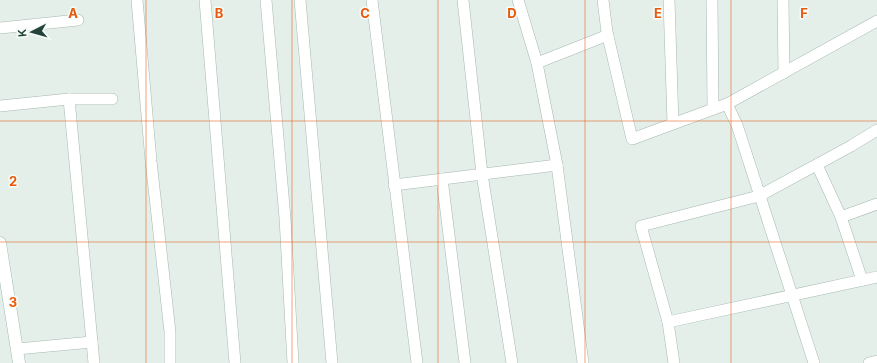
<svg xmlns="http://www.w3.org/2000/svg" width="877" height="363" font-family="Inter,sans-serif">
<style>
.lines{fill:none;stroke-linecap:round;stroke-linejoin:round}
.street-casing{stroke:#a6b8b2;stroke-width:12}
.secondary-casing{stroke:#a1bcb3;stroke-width:13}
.street{stroke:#fff;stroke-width:11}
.secondary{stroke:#fff;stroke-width:12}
.grid{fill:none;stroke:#e8590c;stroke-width:1;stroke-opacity:0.55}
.grid-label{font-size:13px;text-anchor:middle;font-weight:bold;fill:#e8590c;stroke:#f6fbf8;stroke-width:3;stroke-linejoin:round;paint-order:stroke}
</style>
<rect width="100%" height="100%" fill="#e4efea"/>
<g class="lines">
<g class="street-casing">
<g id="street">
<path d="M137,0L151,161L170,332V363"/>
<path d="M205,0L235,363"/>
<path d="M266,0L285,218L293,363"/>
<path d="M300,0L332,363"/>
<path d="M372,0L417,363"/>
<path d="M463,0L482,174L512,363"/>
<path d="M518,0L537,63L557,165L583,363"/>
<path d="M603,0L607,32L632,139L727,104L877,21"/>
<path d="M669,0L673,124"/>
<path d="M712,0L713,109"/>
<path d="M783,0L784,73"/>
<path d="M0,28L78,20"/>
<path d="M537,63L608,35"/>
<path d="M69,99L94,363"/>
<path d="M727,104L737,125L814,363"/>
<path d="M0,106L69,99H112"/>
<path d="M817,165L841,217L862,280"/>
<path d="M442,179L465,363"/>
<path d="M394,185L557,165"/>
<path d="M841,217L877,204"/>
<path d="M668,322L877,277"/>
<path d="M17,349L92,342"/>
<path d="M674,363L668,322L641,226L759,196L851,146L877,130"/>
<path d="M869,363L877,361"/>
</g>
</g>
<g class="secondary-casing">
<path id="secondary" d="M0,243L19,363"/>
</g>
<use href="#street" class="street"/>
<use href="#secondary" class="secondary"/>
</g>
<path class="grid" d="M146,0V363M292,0V363M438,0V363M585,0V363M731,0V363M0,121H877M0,242H877"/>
<g class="grid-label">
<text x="73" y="18">A</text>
<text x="219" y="18">B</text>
<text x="365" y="18">C</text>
<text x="512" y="18">D</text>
<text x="658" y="18">E</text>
<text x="804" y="18">F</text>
<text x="13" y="186">2</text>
<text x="13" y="307">3</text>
</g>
<g transform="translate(32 32) rotate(264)" stroke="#f6fbf8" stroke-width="3" paint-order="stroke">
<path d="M0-3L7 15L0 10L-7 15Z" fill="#21433a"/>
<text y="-6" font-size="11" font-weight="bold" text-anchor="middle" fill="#21433a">K</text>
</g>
</svg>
